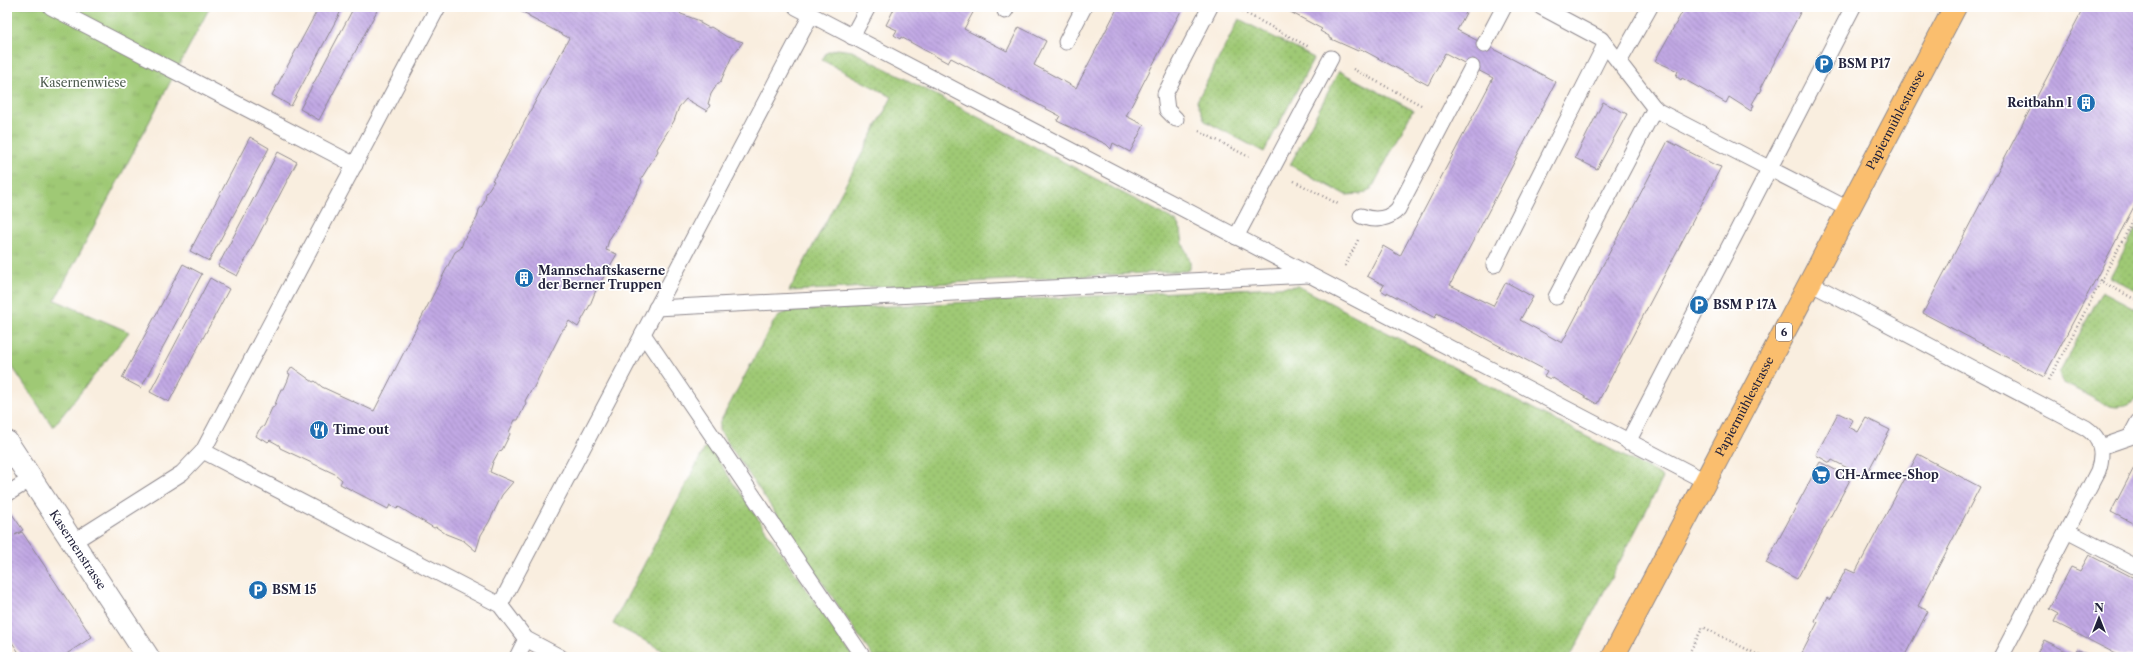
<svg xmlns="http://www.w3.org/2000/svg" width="2145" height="664" font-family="'Libre Caslon Text',serif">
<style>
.grass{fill:url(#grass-dots);stroke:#607658}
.park{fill:url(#park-tufts);stroke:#607658}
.building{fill:url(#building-back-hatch)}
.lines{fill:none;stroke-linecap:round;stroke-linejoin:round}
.service-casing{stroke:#8e888d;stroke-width:17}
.minor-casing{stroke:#8e888d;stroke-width:24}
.primary-casing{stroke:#8e888d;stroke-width:24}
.path{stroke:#8e888d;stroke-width:2.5;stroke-dasharray:1 3;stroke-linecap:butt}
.service{stroke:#fff;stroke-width:15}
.minor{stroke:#fff;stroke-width:22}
.primary{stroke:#fabe6e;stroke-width:22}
.labels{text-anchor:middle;stroke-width:3.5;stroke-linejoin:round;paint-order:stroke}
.shield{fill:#fff;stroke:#646476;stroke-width:1}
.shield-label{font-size:11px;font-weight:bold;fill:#22223b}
.poi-label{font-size:12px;font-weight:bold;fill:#22223b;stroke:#fff;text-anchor:start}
.park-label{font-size:12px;fill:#4e5c4f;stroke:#fff}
.street-label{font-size:12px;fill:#22223b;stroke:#fff}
</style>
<defs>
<pattern id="grass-dots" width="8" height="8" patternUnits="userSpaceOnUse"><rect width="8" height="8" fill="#9fc975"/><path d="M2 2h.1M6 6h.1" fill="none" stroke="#89ac66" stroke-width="1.8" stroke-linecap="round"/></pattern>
<pattern id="park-tufts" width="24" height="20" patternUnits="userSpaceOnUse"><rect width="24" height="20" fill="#9fc975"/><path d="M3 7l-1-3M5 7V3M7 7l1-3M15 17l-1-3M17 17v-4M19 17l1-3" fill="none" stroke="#89ac66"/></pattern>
<pattern id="building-back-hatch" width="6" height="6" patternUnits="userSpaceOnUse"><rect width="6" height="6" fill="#c1a8e4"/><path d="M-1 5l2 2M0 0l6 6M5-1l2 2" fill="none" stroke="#9c88ba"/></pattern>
</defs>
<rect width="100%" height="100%" fill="#fff"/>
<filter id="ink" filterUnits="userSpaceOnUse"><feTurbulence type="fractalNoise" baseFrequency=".025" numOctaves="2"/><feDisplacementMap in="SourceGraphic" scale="8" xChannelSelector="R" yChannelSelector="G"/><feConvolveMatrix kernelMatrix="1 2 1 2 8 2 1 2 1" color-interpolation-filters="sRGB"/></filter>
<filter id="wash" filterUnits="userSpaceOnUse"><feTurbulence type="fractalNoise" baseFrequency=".012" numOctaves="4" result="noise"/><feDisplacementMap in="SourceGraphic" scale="16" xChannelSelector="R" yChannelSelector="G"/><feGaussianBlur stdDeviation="0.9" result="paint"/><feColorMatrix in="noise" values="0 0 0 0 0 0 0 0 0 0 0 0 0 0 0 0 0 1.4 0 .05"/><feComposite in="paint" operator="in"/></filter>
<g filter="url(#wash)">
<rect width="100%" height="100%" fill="#f9eedf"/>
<g class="grass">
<path d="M1239,19L1314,58L1264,152L1205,121L1197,101Z"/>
<path d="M837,49L852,51L1176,221L1181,230L1183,244L1190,261V269L1186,271L789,291L892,97L822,60L826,53Z"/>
<path d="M1339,71L1413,110L1371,190L1361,194L1346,195L1290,165Z"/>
<path d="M2138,224V291L2110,277Z"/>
<path d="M1298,286L1660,475L1663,478L1570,657H873L719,430V424L773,323L780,315L789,311Z"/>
<path d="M2102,291L2138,310V398C2128,407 2119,409 2106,405L2062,382L2059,373Z"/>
<path d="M706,446L710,449L853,657H676L613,624Z"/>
</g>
<path class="park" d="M7,7H210L55,300L129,332L53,427L7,359Z"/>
<g id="blocks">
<g class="building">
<path d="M319,7H343L291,106L272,95Z"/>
<path d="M354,7H379L319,120L300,109Z"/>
<path d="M510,7H674L681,14L700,21V23L709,28L711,27L727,37L743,42L732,56L720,83H718L711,94L708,104L710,105L707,111L686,99L679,107L674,121L657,149L658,151L641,179L642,182L634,198L609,240L606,250L617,254L596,290L590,305L578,327L569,321L565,328L563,329L533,389L531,390L525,401L526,403L518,420H515L509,432L510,434L502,450L499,451L493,462L490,472L513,482L502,495L489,522L481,535L476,551L464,541L446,534L436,527L434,528L399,507L397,509L390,505L388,509L340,484L342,480L335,474L280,448L279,445L270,440L268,442L262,438V440L256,436L259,430L264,426L272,408L274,407L281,389H284L288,380L290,374L288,373L292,367L313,382L315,381L322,387L374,411L455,252L461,248L464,239L477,218L479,210L484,203L486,195H485L494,181L492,180L497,174L569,38L529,17V15Z"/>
<path d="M895,7H902L909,10L911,7H976L964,29L1007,51L1019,27L1033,34L1046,41L1034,65L1076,88L1118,7H1183L1126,116L1144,125L1130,152L1113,143L1111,149L1106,144L1057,121L1060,116L951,58L948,63L901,37L900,39L894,35L897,30L886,25Z"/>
<path d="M1281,7H1469L1457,30L1556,82L1450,285L1493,306L1506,282L1533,297L1520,320L1562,343L1668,141L1715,165L1721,167L1597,404L1551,377L1550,379L1544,376L1547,371L1437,313L1435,318L1387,292V294L1381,290L1384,285L1367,276L1383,246L1400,256L1493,78L1445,53L1428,85L1359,48L1358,51L1329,38V36L1320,31L1322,29Z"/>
<path d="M1685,7H1803L1761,88L1762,89L1760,93L1759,92L1752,104L1754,105L1751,111L1729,97L1726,103L1682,78L1681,80L1676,76L1678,71L1655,61Z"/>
<path d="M2084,7H2138V199L2044,377L1923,313Z"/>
<path d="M1603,102L1627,114L1597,169L1575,158Z"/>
<path d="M250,137L269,148L209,261L190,251Z"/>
<path d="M278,152L297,162L237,276L218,266Z"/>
<path d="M183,264L202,274L141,388L122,378Z"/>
<path d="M210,278L229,289L169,402L150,392Z"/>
<path d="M1838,413L1853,420L1849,427L1858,432L1866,418L1890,430L1865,477L1832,460L1830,463L1816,455Z"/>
<path d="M1918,454L1980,487L1918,606L1928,611L1904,657H1809L1802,653L1818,622L1815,621L1817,616L1827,598L1830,600L1846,569L1855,573Z"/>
<path d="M2138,460V526L2111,512Z"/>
<path d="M1820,462L1851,478L1797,579L1766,563Z"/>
<path d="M12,514L23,530L15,535L22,532L92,637L62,657H22L7,635V517Z"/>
<path d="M2089,555L2138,580V657H2122L2054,622L2058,614L2049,609L2071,567L2080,571Z"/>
<path d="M2044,640L2074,655L2077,649L2093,657H2035Z"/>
</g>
</g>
</g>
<g filter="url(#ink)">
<use href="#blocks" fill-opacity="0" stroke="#8e888d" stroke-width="1"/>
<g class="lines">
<g class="service-casing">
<g id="service">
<path d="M51,7L355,165"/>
<path d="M796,7L1705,481"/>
<path d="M1541,7L1601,39L1656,110L1848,209"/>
<path d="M1005,11L1007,7"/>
<path d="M852,37L868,7"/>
<path d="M1066,42L1084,7"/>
<path d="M1484,45L1504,7"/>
<path d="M1619,62L1650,7"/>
<path d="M1176,119L1167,110L1165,94L1210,7"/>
<path d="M1361,216C1374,221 1388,220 1398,209L1472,67"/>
<path d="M1236,237L1331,58"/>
<path d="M1494,265L1605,45"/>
<path d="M1810,283L2086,428C2102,439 2104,453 2098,471L2001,657"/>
<path d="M1556,297L1655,108"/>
<path d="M656,308L1309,275"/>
<path d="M643,334L863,657"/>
<path d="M1628,442L1853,7"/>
<path d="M2101,447L2130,437L2138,422"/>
<path d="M203,451L500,605L526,639L560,657"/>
<path d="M7,494L31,479"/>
<path d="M2067,531L2138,568"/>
<path d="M73,542L182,473L203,451L438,7"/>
<path d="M500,605L811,15"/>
<path d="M517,657L526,639"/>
</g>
</g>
<g class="minor-casing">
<g id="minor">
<path id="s1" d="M7,442L148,657"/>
</g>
</g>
<g class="primary-casing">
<g id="primary">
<path id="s2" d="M1613,657L1955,7"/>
</g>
</g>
<g class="path">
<path d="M1236,8L1309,47"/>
<path d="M1353,69L1423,106"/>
<path d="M1199,131L1249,157"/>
<path d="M1294,181L1340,205"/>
<path d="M1345,266L1358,240"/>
<path d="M2099,280L2138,301"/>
<path d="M2049,380L2138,211"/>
<path d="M1653,657H1656"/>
<path d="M1687,657L1703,627L1762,657"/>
</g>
<use href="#service" class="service"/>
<use href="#minor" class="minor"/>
<use href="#primary" class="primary"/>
</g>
</g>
<defs>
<g id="parking-disc" transform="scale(1)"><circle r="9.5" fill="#1f6fb2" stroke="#fff"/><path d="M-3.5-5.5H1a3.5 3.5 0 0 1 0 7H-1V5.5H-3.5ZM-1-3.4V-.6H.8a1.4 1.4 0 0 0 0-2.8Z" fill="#fff"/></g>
<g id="building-disc" transform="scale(1)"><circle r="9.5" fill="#1f6fb2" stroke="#fff"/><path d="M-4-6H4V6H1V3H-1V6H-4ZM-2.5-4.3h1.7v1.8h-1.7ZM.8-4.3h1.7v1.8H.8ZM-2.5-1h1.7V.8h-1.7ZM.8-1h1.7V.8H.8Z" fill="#fff"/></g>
<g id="restaurant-disc" transform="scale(1)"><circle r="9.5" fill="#1f6fb2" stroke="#fff"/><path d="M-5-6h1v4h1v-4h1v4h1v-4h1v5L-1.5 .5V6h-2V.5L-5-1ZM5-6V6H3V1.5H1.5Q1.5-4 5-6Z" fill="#fff"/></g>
<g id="supermarket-disc" transform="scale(1)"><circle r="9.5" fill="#1f6fb2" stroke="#fff"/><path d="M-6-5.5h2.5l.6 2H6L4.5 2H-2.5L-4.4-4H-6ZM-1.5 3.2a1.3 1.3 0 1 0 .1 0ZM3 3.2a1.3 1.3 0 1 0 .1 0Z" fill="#fff"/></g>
</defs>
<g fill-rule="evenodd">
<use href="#parking-disc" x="1824" y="64"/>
<use href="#building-disc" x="2086" y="103"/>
<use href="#building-disc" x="524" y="278"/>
<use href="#parking-disc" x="1699" y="305"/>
<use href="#restaurant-disc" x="319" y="430"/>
<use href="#supermarket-disc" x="1821" y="475"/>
<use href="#parking-disc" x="258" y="590"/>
</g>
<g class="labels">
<rect class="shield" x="1776" y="323" width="16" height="18" rx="3"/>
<g class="shield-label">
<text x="1784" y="336">6</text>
</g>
<g class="poi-label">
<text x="1838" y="68">BSM P17</text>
<text x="2072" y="107" text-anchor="end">Reitbahn I</text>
<text x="538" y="275">Mannschaftskaserne<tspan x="538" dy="14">der Berner Truppen</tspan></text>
<text x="1713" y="309">BSM P 17A</text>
<text x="333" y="434">Time out</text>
<text x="1835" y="479">CH-Armee-Shop</text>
<text x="272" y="594">BSM 15</text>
</g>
<g class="park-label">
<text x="83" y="87">Kasernenwiese</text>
</g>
<g class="street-label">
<text dy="4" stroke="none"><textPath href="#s2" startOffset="607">Papiermühlestrasse</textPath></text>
<text dy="4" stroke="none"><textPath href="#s2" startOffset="283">Papiermühlestrasse</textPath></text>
<text dy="4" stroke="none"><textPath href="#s1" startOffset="129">Kasernenstrasse</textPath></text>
</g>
</g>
<rect width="2145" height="664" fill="none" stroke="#fff" stroke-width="24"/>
<g transform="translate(2099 618)" stroke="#ffffff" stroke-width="3" paint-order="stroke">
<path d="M0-3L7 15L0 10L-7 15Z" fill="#22223b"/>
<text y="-6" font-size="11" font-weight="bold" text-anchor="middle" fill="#22223b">N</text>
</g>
</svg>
